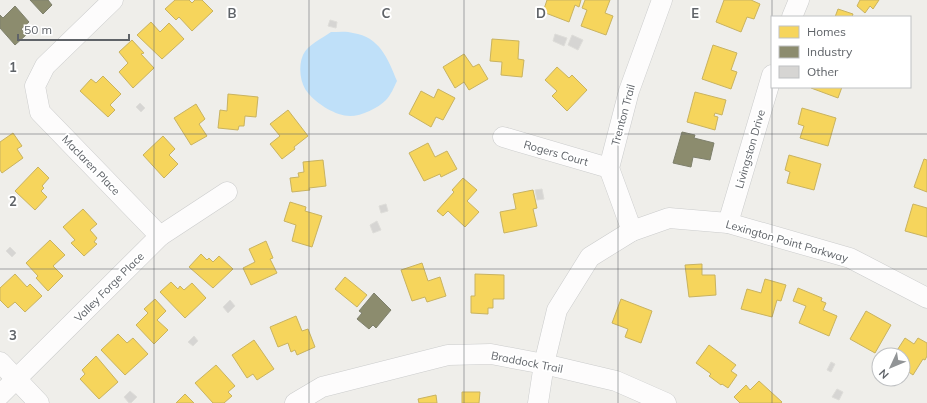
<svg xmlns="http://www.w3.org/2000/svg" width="927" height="403" font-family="Mulish,sans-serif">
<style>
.water{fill:#bfe0f9}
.homes{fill:#f6d55c;stroke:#c9b360}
.industry{fill:#8c8c6e;stroke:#7e806c}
.building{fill:#d6d5d3;stroke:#deddd9}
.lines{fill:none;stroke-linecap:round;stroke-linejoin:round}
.minor-casing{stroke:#cbcccc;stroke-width:21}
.minor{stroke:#fdfcfc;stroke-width:20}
.grid{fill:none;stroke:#5f6368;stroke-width:1;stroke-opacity:0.55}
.labels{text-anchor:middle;stroke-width:4;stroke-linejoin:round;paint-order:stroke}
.street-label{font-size:11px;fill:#5f6368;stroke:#fff}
.grid-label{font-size:13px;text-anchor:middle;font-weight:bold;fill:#5f6368;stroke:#fff;stroke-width:4;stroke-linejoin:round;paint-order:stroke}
</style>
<rect width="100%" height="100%" fill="#efeeea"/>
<path class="water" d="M331,32C338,32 347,31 353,33C380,37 388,59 397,81C394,87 391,95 386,100C378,108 362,116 350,116C336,116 317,104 308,93C300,84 298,66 303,55C307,45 323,38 331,32Z"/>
<g class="homes">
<path d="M175,0H189L192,3L195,0H202L213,11L192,31L179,17L176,20L165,9Z"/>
<path d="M547,0H581L579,7L575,5L569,22L543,12Z"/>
<path d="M585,0H610L605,13L613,16L606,35L581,26L587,10L582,8Z"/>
<path d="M724,0H751L760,4L754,19L747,17L741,32L716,22Z"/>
<path d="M860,0H879L873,9L870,6L865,13L857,6Z"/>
<path d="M838,9L853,14L852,17H835Z"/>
<path d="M151,22L160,32L169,23L184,39L162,59L137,35Z"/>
<path d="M492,39L519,41L518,59L524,60L522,77L501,75L502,62L490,61Z"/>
<path d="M132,40L144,53L141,54L154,68L133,88L119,72L128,63L119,52Z"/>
<path d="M713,45L737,53L731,70L737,72L731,89L702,79Z"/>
<path d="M464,54L473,67L479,64L488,79L469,90L464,82L455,88L443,67Z"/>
<path d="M557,67L569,78L572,75L587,90L567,111L552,96L557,91L545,80Z"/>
<path d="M103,76L121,94L110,105L115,110L108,117L80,91L91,79L96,83Z"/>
<path d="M812,87H842L838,98L811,88Z"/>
<path d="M438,89L455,98L443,120L436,117L431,127L409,114L421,91L434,98Z"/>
<path d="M695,92L726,100L722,115L715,113L714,116L718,117L715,130L687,122Z"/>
<path d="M228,94L258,97L256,117L245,116L244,126H239L238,130L218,128L220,110L227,111Z"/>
<path d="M196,104L205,119L199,124L207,136L191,145L174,118Z"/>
<path d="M802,108L836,118L828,146L800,138L804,126L798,124Z"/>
<path d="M288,110L308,136L294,147L295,149L282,159L270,144L280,136L270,124Z"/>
<path d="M13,133L22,146L17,149L23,158L2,173L0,170V142Z"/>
<path d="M163,136L175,149L169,155L178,164L164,178L143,155Z"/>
<path d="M428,143L435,157L447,151L457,169L441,177L440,174L424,181L409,153Z"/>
<path d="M789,155L821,164L814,190L787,183L790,172L785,170Z"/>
<path d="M924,159L927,160V192L914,187Z"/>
<path d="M323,160L326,186L309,188L310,190L292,192L290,178L299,177L298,173L304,172L303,162Z"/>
<path d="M38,167L49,178L42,186L44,188L41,191L47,197L35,210L15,191Z"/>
<path d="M463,178L477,190L467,201L479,212L465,227L448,211L443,216L437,211L454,192L452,190Z"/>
<path d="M533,190L537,208L533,209L537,226L504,233L500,212L516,209L513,194Z"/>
<path d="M290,202L306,207L305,211L322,216L312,247L292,241L296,225L284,221Z"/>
<path d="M913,204L927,208V237L905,231Z"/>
<path d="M83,209L97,224L90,230L97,238L94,242L97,244L84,256L71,243L75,240L63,227Z"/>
<path d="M50,240L65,255L53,266L63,276L48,291L36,278L38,276L26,263Z"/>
<path d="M266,241L273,258L270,259L277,273L251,285L243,268L255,262L249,249Z"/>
<path d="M201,254L207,260L209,258L213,262L219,256L233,269L213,288L189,267Z"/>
<path d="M422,263L428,281L440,277L446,296L427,302L425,297L412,301L401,270Z"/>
<path d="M702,264V275H715L716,295L689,297L685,265Z"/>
<path d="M15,274L27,287L30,284L42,296L25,312L15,302L8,308L0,300V288Z"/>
<path d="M475,274L504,275V299H493V308H488V314L471,313V296H475Z"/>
<path d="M345,277L367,295L357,307L335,289Z"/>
<path d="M765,279L786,285L781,301L777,300L772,317L741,309L747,289L761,293Z"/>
<path d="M171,282L178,289L180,286L184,290L192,283L206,298L185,318L160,292Z"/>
<path d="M798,288L822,298L821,301L826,303L823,310L837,316L829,336L799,323L806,306L793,301Z"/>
<path d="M155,299L166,311L157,320L168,330L154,344L136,325L148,313L144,309Z"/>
<path d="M621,299L652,311L641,343L625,337L628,329L612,323Z"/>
<path d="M866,311L891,325L875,353L850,339Z"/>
<path d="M296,316L302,331L308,329L315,347L297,355L295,350L291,352L288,343L278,347L270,327Z"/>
<path d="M118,334L127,343L133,338L148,354L125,375L101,350Z"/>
<path d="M905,338L914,344L918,338L927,343V356L925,360L923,359L913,375L903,368V355H894Z"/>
<path d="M254,340L274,369L257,380L253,374L247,378L232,355Z"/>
<path d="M709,345L736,365L731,371L737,375L728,388L722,384L721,385L709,376L711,374L696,363Z"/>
<path d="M96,356L118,382L99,399L80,379L85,374L82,370Z"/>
<path d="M216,365L235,386L228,392L232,396L224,403H213L195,383Z"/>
<path d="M759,381L782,402L781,403H740L734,397L746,385L750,390Z"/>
<path d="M462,392H480L479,403H462Z"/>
<path d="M185,394L194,403H176Z"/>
<path d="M436,395L437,403H419L418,399Z"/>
</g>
<g class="industry">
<path d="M30,0H48L52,5L43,14Z"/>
<path d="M15,6L29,22L21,29L26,35L15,45L0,28V15L3,18Z"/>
<path d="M682,132L695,135L694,138L714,143L710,160L693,157L691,167L673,163Z"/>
<path d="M374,293L391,310L376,328L373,325L369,329L357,319L362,313L359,311Z"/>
</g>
<g class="building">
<path d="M330,20L337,22L336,28L328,26Z"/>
<path d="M555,34L567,38L564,46L553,41Z"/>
<path d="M572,35L583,40L578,50L568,45Z"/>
<path d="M140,103L145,108L141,112L136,107Z"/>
<path d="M542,189L544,199L537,200L535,190Z"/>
<path d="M386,204L388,211L381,213L379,206Z"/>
<path d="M377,221L381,230L373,233L370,225Z"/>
<path d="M10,247L16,253L12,257L6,251Z"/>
<path d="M230,300L235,306L228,313L223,307Z"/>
<path d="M194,336L198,341L193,346L188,342Z"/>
<path d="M831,362L835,364L831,372L827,370Z"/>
<path d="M837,389L843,392L839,400L832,397Z"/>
<path d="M130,391L137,397L131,403H129L124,397Z"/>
</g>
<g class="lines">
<g class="minor-casing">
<g id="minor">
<path d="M113,0L45,66L35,86L40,112L160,236"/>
<path d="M792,17L799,0"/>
<path d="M503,137L609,168"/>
<path d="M728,223L772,75"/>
<path d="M632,231L609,168L629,91L662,0"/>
<path d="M0,362L39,403"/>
<path d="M0,395L160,236L227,192"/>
<path d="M295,403L322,387L448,355L491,354L544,364L616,381L666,403"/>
<path d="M538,403L544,364L557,310L590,257L632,231L669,218L728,223L850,258L927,298"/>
</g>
</g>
<use href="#minor" class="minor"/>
</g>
<path class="grid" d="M154,0V403M309,0V403M464,0V403M618,0V403M772,0V17M772,87V403M0,134H927M0,269H927"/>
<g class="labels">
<g class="street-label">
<text transform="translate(623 115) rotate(-75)" y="4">Trenton Trail</text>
<text transform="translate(750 149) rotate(-74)" y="4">Livingston Drive</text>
<text transform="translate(556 153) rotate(16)" y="4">Rogers Court</text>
<text transform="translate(91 165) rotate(46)" y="4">Maclaren Place</text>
<text transform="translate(787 241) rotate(16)" y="4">Lexington Point Parkway</text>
<text transform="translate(109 287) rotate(-45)" y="4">Valley Forge Place</text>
<text transform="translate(527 362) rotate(11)" y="4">Braddock Trail</text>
</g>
</g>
<g class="grid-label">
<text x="232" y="18">B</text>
<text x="386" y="18">C</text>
<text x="541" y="18">D</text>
<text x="695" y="18">E</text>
<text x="13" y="72">1</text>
<text x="13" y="206">2</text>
<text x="13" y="340">3</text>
</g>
<rect x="771" y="16" width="140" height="72" fill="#ffffff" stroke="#bfc1c3"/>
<rect x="779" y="26" width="20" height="12" fill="#f6d55c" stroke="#bfc1c3"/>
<text x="807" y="36" font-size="12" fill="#5f6368">Homes</text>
<rect x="779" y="46" width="20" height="12" fill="#8c8c6e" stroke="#bfc1c3"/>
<text x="807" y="56" font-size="12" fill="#5f6368">Industry</text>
<rect x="779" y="66" width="20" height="12" fill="#d6d5d3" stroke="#bfc1c3"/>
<text x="807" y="76" font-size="12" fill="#5f6368">Other</text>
<g transform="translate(891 367) rotate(226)"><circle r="19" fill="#ffffff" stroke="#bfc1c3"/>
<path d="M0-3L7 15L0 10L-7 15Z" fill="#919496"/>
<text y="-6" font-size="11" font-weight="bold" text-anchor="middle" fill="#5f6368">N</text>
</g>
<path d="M18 34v6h111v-6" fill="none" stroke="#5f6368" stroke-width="2"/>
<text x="24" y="34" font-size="12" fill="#5f6368" stroke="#ffffff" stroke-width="3" paint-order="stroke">50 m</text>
</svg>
